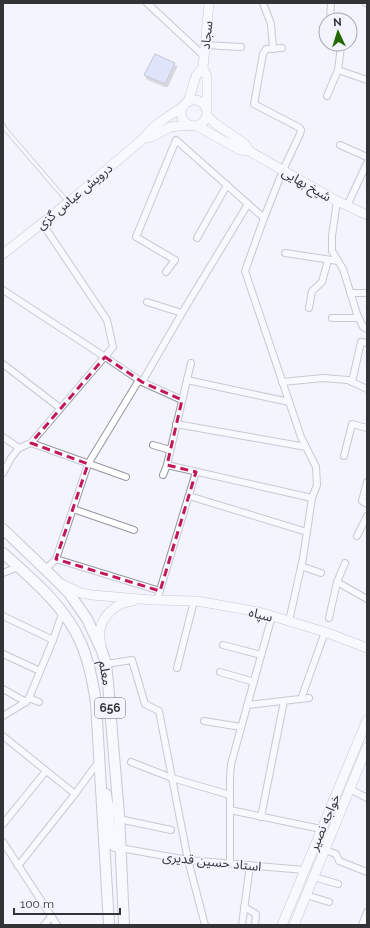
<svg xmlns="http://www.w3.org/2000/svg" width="370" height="928" font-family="Raleway,'Noto Sans Arabic',sans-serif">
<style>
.building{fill:#cad1f7;stroke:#8d8f99;filter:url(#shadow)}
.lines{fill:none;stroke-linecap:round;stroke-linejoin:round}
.lane-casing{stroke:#9496a0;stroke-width:4.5}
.street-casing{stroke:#9496a0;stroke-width:8}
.secondary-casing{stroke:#9496a0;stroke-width:10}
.primary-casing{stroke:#9496a0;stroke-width:12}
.lane{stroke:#fff;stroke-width:3}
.street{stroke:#fff;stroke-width:6}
.secondary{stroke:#fff;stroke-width:9}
.primary{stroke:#fff;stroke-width:10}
.marked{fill:none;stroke:#c2185b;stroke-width:3;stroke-dasharray:8 5;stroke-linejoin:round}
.labels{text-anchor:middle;stroke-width:3.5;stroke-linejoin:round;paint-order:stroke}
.shield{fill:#f3f4fd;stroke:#6c6d72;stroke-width:1}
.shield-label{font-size:12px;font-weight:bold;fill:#323337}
.street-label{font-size:13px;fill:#323337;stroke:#f3f4fd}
</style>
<defs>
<filter id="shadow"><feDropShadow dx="2" dy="3.5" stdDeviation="0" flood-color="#0004"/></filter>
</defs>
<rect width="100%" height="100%" fill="#f3f4fd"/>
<path class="building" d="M155,54L175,63L165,84L144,75Z"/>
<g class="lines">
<g class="lane-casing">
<path id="lane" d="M3,125L6,130L67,201"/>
</g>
<g class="street-casing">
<g id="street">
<path d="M147,3L204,56"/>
<path d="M263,3L271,24L273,49"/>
<path d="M366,3H367"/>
<path d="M330,20L331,3"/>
<path d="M338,44L341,47L338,70L367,80"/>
<path d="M205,45L241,47"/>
<path d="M282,48L266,49L263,54L254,104L300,128L301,130L300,134L283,170L264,218L245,271L301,437L316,467L317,485L312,498"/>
<path d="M327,96L338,70"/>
<path d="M340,145L367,157"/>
<path d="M337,201L332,236V251L343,269L357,314L363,327L367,329"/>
<path d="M347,206L367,163"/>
<path d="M197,238L227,185"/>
<path d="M285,253L338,261"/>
<path d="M166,272L175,260L136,237L176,140L264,218"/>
<path d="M3,290L105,357L142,382L182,400"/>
<path d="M350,293H367"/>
<path d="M147,302L182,313"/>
<path d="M309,308L312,291L322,282L328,260"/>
<path d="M332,318H359"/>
<path d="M3,364L60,408"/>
<path d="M187,380L289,402"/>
<path d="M142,382L182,313L248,204"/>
<path d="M282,382L323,378L348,380L367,389"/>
<path d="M352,382L361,342L367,343"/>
<path d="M176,424L306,447"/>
<path d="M3,437L19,448"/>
<path d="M31,443L126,477"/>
<path d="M153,445L170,450"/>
<path d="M344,456L352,424L367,428"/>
<path d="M167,465L312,498L303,558L289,621"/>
<path d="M3,473L11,458L19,448L31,443L113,347L107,320L42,223"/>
<path d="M163,475L167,465L191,363"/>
<path d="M367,482L362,501L367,504"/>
<path d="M189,496L307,532"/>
<path d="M73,509L134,530"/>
<path d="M357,536L367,516"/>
<path d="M56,559L160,591"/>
<path d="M301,566L321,573"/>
<path d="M45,570L56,559L88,464L139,380"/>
<path d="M3,573L18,567"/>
<path d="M337,582L367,599"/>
<path d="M157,600L196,472"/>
<path d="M3,616L53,640"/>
<path d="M329,618L337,582L345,563"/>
<path d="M223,645L261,655"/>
<path d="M3,654L40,671"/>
<path d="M106,664L132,660L145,704L159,711L188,860L205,925"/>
<path d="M177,668L194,601"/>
<path d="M220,672L254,682"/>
<path d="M3,689L26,702"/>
<path d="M29,698L39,702"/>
<path d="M301,699L325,632"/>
<path d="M248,705L309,698"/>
<path d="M3,716L26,702L29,698L53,640L63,611"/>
<path d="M204,721L241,727"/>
<path d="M3,736L75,794"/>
<path d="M131,762L172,778L230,795"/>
<path d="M350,789L367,798"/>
<path d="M230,810L321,829"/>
<path d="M261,817L284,701"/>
<path d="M119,819L171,830"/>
<path d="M3,824L46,771"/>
<path d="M3,842L57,925"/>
<path d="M120,848L188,860L305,870"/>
<path d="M325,850L336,854L339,861L367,872"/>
<path d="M230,863V778L231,764L272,616"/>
<path d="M18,866L75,794L99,761"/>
<path d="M314,877L338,884"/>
<path d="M306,895L329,902"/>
<path d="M244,907L256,914L255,925"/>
<path d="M44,925L52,916"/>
<path d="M242,925L250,865"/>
<path d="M362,925L367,912"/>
</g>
</g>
<g class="secondary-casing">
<g id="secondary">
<circle cx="194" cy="113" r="13"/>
<path d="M188,102L196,76L203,68"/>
<path d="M207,109V77L203,68L209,3"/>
<path d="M207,116L216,124L245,144L249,151"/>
<path d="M197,126L240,150L249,151L337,201L367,215"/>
<path d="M144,138L152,137L170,127L190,125"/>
<path d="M3,254L69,202L144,138C154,124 169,116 183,107"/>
<path d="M62,584L81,593L92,595L152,600L197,601L259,612L325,632L367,648"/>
<path d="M101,645C100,640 99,635 100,630C103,614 118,602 133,601"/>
<path d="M282,925L367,720"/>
<path d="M294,925L367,747"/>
</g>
</g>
<g class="primary-casing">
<g id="primary">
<path d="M3,529L52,576L69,593L87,619L102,651L106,664L108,683L114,756L119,814L124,925"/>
<path d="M3,553C32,579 65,606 81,643C89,662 93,682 96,703L109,925"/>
<path d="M106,794C107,803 108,812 119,814"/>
<path d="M105,816L109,819L112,844L115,846H120"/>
</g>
</g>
<use href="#lane" class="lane"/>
<use href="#street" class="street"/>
<use href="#secondary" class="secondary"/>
<use href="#primary" class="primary"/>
</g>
<path d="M0 0H370V928H0ZM105,357L142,382L182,400L167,465L196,472L160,591L56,559L88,464L31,443Z" fill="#f3f4fd" fill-opacity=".55" fill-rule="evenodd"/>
<path class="marked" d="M105,357L142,382L182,400L167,465L196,472L160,591L56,559L88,464L31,443Z"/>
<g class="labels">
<rect class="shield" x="95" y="698" width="30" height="20" rx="3"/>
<g class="shield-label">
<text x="110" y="712">656</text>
</g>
<g class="street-label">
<text transform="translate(206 35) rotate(-84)" y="5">سجاد</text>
<text transform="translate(307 184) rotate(30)" y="5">شیخ بهایی</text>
<text transform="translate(74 196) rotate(-40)" y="5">درویش عباس گزی</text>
<text transform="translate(261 614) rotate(14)" y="5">سپاه</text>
<text transform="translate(106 673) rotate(81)" y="5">معلم</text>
<text transform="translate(324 822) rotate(-67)" y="5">خواجه نصیر</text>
<text transform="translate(212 861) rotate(6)" y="5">استاد حسین قدیری</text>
</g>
</g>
<rect width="370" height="928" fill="none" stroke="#323337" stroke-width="8"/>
<g transform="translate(338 32) rotate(356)"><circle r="19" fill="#f3f4fd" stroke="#a6a7ae"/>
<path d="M0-3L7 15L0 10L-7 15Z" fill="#216800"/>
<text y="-6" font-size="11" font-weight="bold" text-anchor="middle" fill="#323337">N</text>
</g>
<path d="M14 908v6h106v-6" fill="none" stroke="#323337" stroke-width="2"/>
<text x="20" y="908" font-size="12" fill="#323337" stroke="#f3f4fd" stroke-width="3" paint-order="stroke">100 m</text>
</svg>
